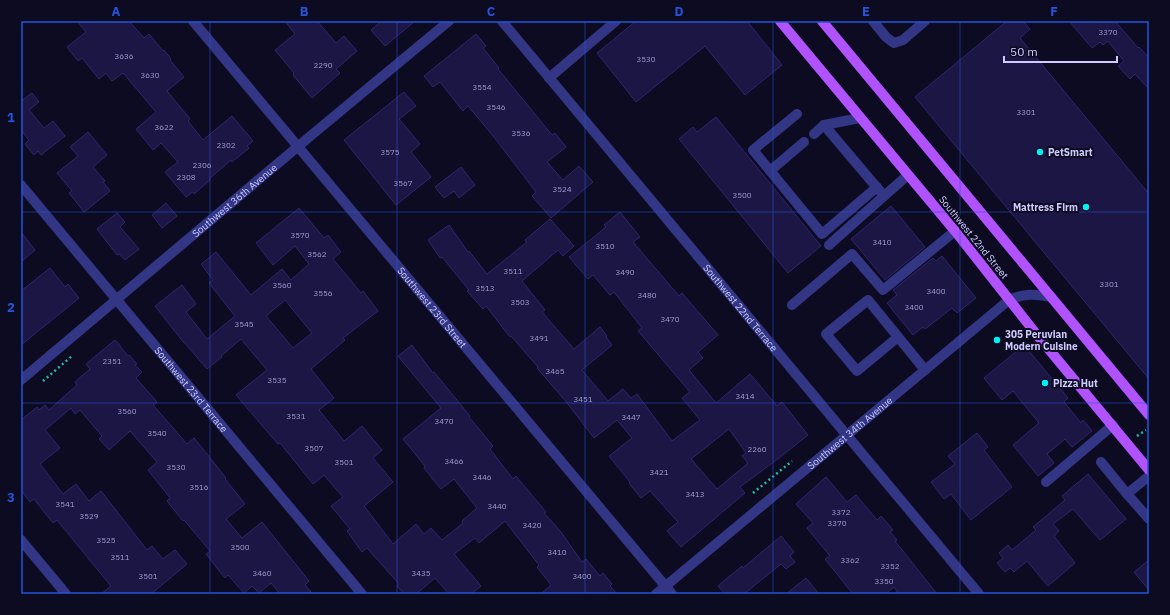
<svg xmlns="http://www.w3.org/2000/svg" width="1170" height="615" font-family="'IBM Plex Sans',sans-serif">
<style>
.building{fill:#1c1644;stroke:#2f2672;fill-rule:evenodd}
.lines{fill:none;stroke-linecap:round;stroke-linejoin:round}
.path{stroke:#24baa6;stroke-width:2.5;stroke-dasharray:2 3;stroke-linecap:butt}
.minor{stroke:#323684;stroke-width:10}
.major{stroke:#b152ff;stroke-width:10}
.grid{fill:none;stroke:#2654da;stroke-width:1;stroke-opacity:0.55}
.poi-dot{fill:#00f1f6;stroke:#0d0b21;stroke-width:1.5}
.labels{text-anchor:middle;stroke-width:4;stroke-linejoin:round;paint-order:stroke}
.number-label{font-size:8px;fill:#a19ed0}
.poi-label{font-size:10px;font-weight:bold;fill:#cdcbff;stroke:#0d0b21;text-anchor:start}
.street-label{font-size:10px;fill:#cdcbff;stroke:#0d0b21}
.neatline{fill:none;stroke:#2654da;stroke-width:1.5}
.grid-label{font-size:13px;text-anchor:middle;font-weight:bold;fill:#2654da}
</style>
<rect width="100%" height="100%" fill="#0d0b21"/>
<g class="building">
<path d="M77,21H129L144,38L149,34L163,51L164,50L171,59L170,60L184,77L167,91L190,119L188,121L203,140L232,116L253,141L247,146L249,148L232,162L231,160L209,179L210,180L194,194L193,192L186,197L165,172L178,162L161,143L153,150L136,129L156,112L123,73L112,81L106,73L99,79L82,58L78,61L67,47L86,32Z"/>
<path d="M285,21H317L336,43L344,36L357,51L336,69L340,73L312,98L293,75L294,73L275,50L295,34Z"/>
<path d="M382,21H415L385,46L371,30Z"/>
<path d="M636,21H747L782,65L745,95L705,46L636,102L597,53Z"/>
<path d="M1007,21H1023L1030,29L1020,38L1149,194V379L915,97Z"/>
<path d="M1069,21H1115L1138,48L1139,47L1149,58V89L1135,74L1130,79L1118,66L1124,61L1108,41L1103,45L1100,42L1092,48Z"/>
<path d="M476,34L486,46L483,48L499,68L498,69L552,135L555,133L566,147L547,162L563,180L579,166L593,182L551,218L532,196L536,192L494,137L468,106L463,111L440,82L433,87L424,76Z"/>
<path d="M404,92L416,106L399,119L420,144L411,152L431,177L396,205L344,140Z"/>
<path d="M32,93L39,102L29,110L44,128L53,121L65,136L41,155L38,151L34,155L25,144L29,140L21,130V101Z"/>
<path d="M716,117L821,246L788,273L679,139L693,127L697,132Z"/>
<path d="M88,132L107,155L93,167L105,181L103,182L110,191L84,212L69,193L72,191L57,173L78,156L70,147Z"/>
<path d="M461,167L475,185L459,198L454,191L444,198L435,187Z"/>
<path d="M166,203L177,216L162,228L152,215Z"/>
<path d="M891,206L925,247L885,280L851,239Z"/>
<path d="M299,208L324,238L328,235L341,252L333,259L361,293L363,291L378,311L343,338L345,340L311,369L334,398L319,410L344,441L362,426L382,450L373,458L393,482L364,506L393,544L416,524L424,534L431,528L442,540L463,523L462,521L477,508L454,479L441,489L424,468L425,466L403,439L441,408L398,356L412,345L433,373L434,372L470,416L469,417L493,446L490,449L513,479L516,476L546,512L544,513L561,532L582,562L586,559L600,576L603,573L612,584L610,586L617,594H541L551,585L537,567L539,565L505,521L479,543L475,538L454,554L481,586L471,594H449L435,578L416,594H404L397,586L399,584L367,548L362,552L347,531L350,529L331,506L343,497L324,475L313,484L280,443L278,444L236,395L267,370L241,339L221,356L222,357L207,369L184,342V343L155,306L182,285L196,304L186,312L207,339L235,316L209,283L213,280L201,264L216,252L251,295L282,269L291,280L309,264L295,246L273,265L256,243ZM285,300L312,333L293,348L266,316Z"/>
<path d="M620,212L640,237L633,242L679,296L682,293L718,335L698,352L703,358L689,370L716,403L750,374L777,406L782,402L808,435L779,458L740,487L745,493L681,547L667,531L678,522L650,491L641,498L629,483L630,482L609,456L632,438L617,420L594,438L568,404L537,368L538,367L511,336L510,337L486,306L483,309L467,291L469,290L442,257L440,258L428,240L449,225L468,252L469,251L487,274L527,242L525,240L550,219L574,246L563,256L558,250L522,281L545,310L542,312L574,349L600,327L607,336L606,337L612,345L582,370L608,401L623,389L631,398L637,394L672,441L700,420L682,398L690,392L638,331L642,328L614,292L610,295L593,275L588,279L569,257L606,227L604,225ZM729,429L746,453L742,456L748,463L717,489L691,459Z"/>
<path d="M117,213L125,222L120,227L139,249L125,260L120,254L117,255L97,229Z"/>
<path d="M21,232L35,250L21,262Z"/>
<path d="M942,256L976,298L957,313L952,308L925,329L923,327L913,335L887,303L897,295L893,290L933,258L936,261Z"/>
<path d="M50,268L65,287L68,284L79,298L21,345V291Z"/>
<path d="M115,340L128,356L129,355L137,364L135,365L142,372L136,378L157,402L153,405L187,444L194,438L207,454L226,478L225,479L245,504L226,519L242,538L262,522L309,581L305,585L313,594H280L271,583L259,593L252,586L244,593L228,575L225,578L206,554L210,551L184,520L183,521L167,501L170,498L148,470L157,462L130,431L109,450L99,439L102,436L80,410L75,414L71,408L45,430L60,448L40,464L63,494L76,484L89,501L101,491L147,550L152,546L163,559L175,550L187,564L151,594H101L111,586L57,520L53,523L34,499L30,502L21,490V420L37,407L39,410L45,405L49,410L77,385L75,382L90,369L86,364Z"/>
<path d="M1024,345L1068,398L1064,402L1081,423L1083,420L1092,431L1072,447L1065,439L1047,454L1054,463L1038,476L1013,445L1039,423L1013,391L1002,400L984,378Z"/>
<path d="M977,433L988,447L984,450L1012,487L971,520L951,494L944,499L931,482L955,464L948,456Z"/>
<path d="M1088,474L1126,519L1100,540L1073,509L1053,524L1059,531L1054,536L1075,563L1048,586L1027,561L1014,572L1010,568L1005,572L997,563L1003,558L999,553L1008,545L1012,550L1036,530L1033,527L1065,500L1062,496Z"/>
<path d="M826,477L847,502L856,495L877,520L881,516L893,530L890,532L897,540L895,541L937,594H899L894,587L885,594H853L825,559L830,556L807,528L813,523L796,504Z"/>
<path d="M781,536L794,552L790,556L795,562L786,569L781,564L744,594H725L718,586L742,566L743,568Z"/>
<path d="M1149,560V590L1134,572Z"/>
<path d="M806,578L819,594H786Z"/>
</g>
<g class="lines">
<g class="path">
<path d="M43,381L72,356"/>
<path d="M1137,436L1146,430"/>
<path d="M753,493L792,461"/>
</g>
<g class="minor">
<path id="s1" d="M193,21L672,594"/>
<path id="s2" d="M502,21L979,594"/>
<path d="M873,21L886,37L894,43L903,40L925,21"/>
<path d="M549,78L616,21"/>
<path d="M797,114L753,150L822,234L877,187"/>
<path d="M824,125L884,196L908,175"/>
<path d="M814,134L824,125L860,118"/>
<path d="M770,171L804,142"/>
<path id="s3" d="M21,185L362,594"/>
<path d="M829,245L884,196"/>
<path d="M792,305L852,254L883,290L955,231"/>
<path d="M898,337L857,371L826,334L868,300L925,370"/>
<path id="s4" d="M21,380L314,133L449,21"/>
<path d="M1101,462L1127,494L1149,519"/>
<path d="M1046,482L1113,425"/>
<path d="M1127,494L1149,476"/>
<path d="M21,540L66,594"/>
<path id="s5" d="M656,594L1009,300C1025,293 1035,294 1051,297"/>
</g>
<g class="major">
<path d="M780,21L955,231L1037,335L1149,470"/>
<path d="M822,21L1149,415"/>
</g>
</g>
<path class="grid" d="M210,21V594M397,21V594M585,21V594M773,21V594M960,21V594M21,212H1149M21,403H1149"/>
<g class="poi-dot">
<circle cx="1040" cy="152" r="4"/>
<circle cx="1086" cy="207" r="4"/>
<circle cx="997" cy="340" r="4"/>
<circle cx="1045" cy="383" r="4"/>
</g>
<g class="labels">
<g class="number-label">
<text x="1108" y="35">3370</text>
<text x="124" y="59">3636</text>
<text x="646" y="62">3530</text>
<text x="323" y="68">2290</text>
<text x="150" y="78">3630</text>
<text x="482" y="90">3554</text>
<text x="496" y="110">3546</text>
<text x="1026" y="115">3301</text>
<text x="164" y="130">3622</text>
<text x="521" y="136">3536</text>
<text x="226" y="148">2302</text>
<text x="390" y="155">3575</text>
<text x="202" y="168">2306</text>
<text x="186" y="180">2308</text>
<text x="403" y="186">3567</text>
<text x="562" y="192">3524</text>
<text x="742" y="198">3500</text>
<text x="300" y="238">3570</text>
<text x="882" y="245">3410</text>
<text x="605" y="249">3510</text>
<text x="317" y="257">3562</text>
<text x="513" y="274">3511</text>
<text x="625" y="275">3490</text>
<text x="1109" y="287">3301</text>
<text x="282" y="288">3560</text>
<text x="485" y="291">3513</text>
<text x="936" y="294">3400</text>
<text x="323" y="296">3556</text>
<text x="647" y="298">3480</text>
<text x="520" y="305">3503</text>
<text x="914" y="310">3400</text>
<text x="670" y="322">3470</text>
<text x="244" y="327">3545</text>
<text x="539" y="341">3491</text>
<text x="112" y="364">2351</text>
<text x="555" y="374">3465</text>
<text x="277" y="383">3535</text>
<text x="745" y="399">3414</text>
<text x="583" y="402">3451</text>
<text x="127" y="414">3560</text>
<text x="296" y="419">3531</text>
<text x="631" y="420">3447</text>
<text x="444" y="424">3470</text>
<text x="157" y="436">3540</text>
<text x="314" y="451">3507</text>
<text x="757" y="452">2260</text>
<text x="454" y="464">3466</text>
<text x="344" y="465">3501</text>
<text x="176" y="470">3530</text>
<text x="659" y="475">3421</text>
<text x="482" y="480">3446</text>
<text x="199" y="490">3516</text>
<text x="695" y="497">3413</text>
<text x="65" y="507">3541</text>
<text x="497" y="509">3440</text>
<text x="841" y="515">3372</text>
<text x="89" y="519">3529</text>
<text x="837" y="526">3370</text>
<text x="532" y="528">3420</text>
<text x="106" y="543">3525</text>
<text x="240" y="550">3500</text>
<text x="557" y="555">3410</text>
<text x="120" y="560">3511</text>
<text x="850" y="563">3362</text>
<text x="890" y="569">3352</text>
<text x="262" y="576">3460</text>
<text x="421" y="576">3435</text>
<text x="148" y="579">3501</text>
<text x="582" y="579">3400</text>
<text x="884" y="584">3350</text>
</g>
<g class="poi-label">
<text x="1048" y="156">PetSmart</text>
<text x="1078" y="211" text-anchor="end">Mattress Firm</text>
<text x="1005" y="338">305 Peruvian<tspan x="1005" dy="12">Modern Cuisine</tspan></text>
<text x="1053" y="387">Pizza Hut</text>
</g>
<g class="street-label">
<text dy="4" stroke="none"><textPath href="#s4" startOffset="279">Southwest 36th Avenue</textPath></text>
<text transform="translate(974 237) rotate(51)" y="4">Southwest 22nd Street</text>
<text dy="4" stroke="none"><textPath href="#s2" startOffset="373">Southwest 22nd Terrace</textPath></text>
<text dy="4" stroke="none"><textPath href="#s1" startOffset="373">Southwest 23rd Street</textPath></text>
<text dy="4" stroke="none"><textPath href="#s3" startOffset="266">Southwest 23rd Terrace</textPath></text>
<text dy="4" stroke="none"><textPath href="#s5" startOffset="252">Southwest 34th Avenue</textPath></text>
</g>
</g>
<rect width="1170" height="615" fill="none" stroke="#0d0b21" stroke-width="44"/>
<path d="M1004 56v6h113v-6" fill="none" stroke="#cdcbff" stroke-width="2"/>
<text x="1010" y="56" font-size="12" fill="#cdcbff" stroke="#0d0b21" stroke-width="3" paint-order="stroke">50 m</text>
<rect x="22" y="22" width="1126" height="571" class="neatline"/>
<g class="grid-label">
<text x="116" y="16">A</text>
<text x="304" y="16">B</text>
<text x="491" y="16">C</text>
<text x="679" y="16">D</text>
<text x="866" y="16">E</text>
<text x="1054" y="16">F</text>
<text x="11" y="122">1</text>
<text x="11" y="312">2</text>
<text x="11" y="502">3</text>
</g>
</svg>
